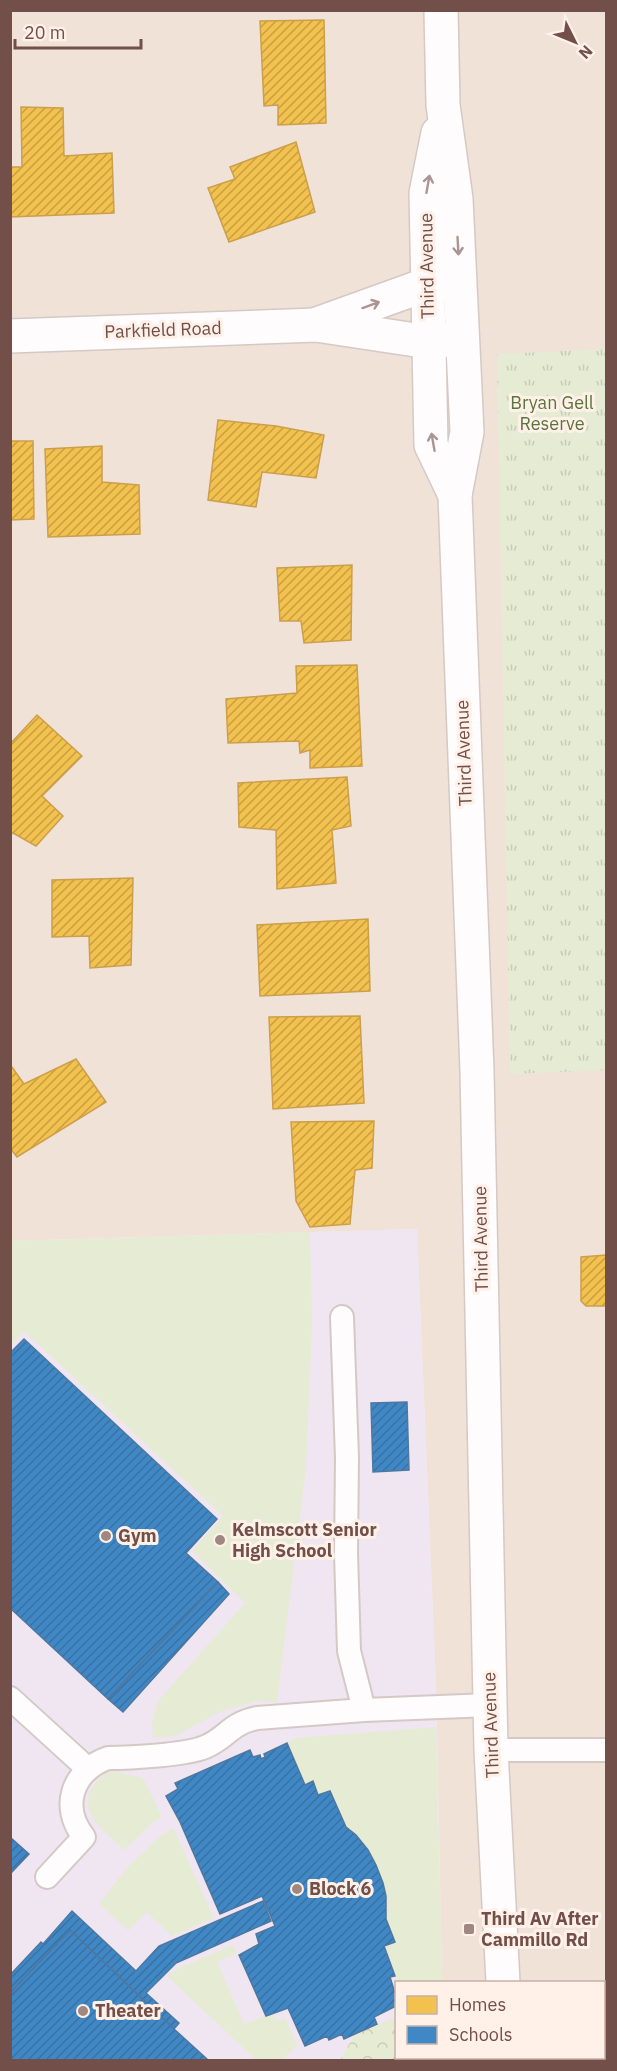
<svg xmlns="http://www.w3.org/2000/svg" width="617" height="2071" font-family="'IBM Plex Sans',sans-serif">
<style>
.residential{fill:#f1e2d8}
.education{fill:#efe6f1}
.grass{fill:#e6ebd3}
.forest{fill:url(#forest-crowns)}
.park{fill:url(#park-tufts)}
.homes{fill:url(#homes-hatch);stroke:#cc9f4c;stroke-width:1.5}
.schools{fill:url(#schools-hatch);stroke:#4f77a0;stroke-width:1.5}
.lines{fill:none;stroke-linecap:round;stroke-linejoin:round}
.service-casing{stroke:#d4c9c5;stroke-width:26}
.minor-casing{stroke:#d4c9c5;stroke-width:36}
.secondary-casing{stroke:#d5c9c4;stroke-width:36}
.service{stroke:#fefcfc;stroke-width:22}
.minor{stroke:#fefcfc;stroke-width:33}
.secondary{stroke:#fefcfc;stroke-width:33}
.oneway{stroke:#ab9491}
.poi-dot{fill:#a18781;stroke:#fff1e8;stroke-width:2}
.labels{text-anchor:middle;stroke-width:6;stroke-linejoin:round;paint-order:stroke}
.street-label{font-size:18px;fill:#734f49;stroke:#fff1e8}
.park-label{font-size:18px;fill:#59743e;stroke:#fff1e8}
.poi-label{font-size:18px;font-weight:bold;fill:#734f49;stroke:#fff1e8;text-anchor:start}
</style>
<defs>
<pattern id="forest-crowns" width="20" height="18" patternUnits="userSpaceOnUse" patternTransform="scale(1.5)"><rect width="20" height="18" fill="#e6ebd3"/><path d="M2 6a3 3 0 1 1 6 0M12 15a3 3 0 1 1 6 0" fill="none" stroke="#c9cbb7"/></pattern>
<pattern id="park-tufts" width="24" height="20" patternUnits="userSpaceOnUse" patternTransform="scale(1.5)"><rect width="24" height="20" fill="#e6ebd3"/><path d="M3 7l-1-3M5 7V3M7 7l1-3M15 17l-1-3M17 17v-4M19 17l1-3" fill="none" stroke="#c9cbb7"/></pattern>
<pattern id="homes-hatch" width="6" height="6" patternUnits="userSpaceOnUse" patternTransform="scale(1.5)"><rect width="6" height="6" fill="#f2c14e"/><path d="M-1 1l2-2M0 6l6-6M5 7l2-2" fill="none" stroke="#c89f43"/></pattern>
<pattern id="schools-hatch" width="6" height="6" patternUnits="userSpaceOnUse" patternTransform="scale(1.5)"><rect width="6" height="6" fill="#3f88c5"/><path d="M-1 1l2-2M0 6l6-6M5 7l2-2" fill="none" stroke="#3972a2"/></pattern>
</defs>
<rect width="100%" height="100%" fill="#f6eee8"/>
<path class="residential" d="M10,11H606V2060H444V2058H604V1982H442L436,1688L417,1229L11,1241Z"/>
<path class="education" d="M417,1229L436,1688L442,1982H396V2058H444V2060H11L10,1241Z"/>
<g class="grass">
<path d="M310,1232L312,1324L306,1466L277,1702L256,1701L217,1713L176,1736L153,1738L152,1724L157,1702L245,1603L192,1551L223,1516L24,1331L11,1345V1241Z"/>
<path d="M436,1727L442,1982H398L384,1946L386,1908L383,1883L376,1865L356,1835L346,1827L330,1791L318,1795L313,1782L305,1785L287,1743L297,1738Z"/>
<path d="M113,1771L143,1778L162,1817L153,1822L125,1850C108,1834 73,1811 94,1785C99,1778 104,1773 113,1771Z"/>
<path d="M173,1828L214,1918L172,1936L147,1912L128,1930L99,1904L127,1868L158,1838Z"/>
<path d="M233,1945L237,1953L217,1962L244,2024L273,2013L277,2021L285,2018L297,2045L282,2060H256L167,1976L179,1968Z"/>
</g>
<path class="forest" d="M396,2017V2058H444V2060H340L355,2034Z"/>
<path class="park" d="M606,349V1070L510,1074L497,354Z"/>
<g class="homes">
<path d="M324,20L326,123L278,125V105L264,106L260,21Z"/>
<path d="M21,107L63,108L64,156L112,153L114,213L10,217V167H22Z"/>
<path d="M296,142L315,212L229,242L208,188L235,179L230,167Z"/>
<path d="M218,420L276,426L324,435L316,478L262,472L256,507L208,500Z"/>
<path d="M10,441H33L34,519L10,520Z"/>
<path d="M102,446V482L139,485L140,534L48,537L45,449Z"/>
<path d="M352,565L351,640L304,643L301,621H280L277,568Z"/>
<path d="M357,665L362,766L310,768V750L300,753L299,741L228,743L226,699L297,693L296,666Z"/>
<path d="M37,715L82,756L42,796L63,816L36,846L13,833L10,835V744Z"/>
<path d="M347,777L351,826L332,830L336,883L277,889L276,830L239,827L238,783Z"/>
<path d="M133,878L131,965L90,968L89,936L52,937V880Z"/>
<path d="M368,919L370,991L260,996L257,925Z"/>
<path d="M360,1016L364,1103L273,1109L269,1017Z"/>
<path d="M76,1059L106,1102L17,1157L10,1148V1068L12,1067L24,1084Z"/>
<path d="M374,1121L372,1168L355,1170L350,1224L310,1227L296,1201L291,1122Z"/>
<path d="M606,1255V1306H586L581,1301V1257Z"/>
</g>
<g class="schools">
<path d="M24,1339L217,1519L186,1553L218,1582L108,1699L10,1608V1353Z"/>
<path d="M407,1402L409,1470L373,1472L371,1403Z"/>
<path d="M218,1582L229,1594L123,1712L108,1699Z"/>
<path d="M287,1743L305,1785L313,1781L318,1795L330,1791L346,1827L356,1835L368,1850L376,1865L383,1883L386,1896V1919L395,1942L384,1946L395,1976L390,1977L396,1996V2006L374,2017L377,2024L344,2039L342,2034L329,2040L327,2036L305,2046L288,2008L266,2016L239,1955L259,1944L256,1934L275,1926L262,1896L220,1914L180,1822L166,1796L178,1789L175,1783L250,1750L253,1757L260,1755L261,1759L265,1757L264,1754Z"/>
<path d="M10,1837L29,1854L10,1874Z"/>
<path d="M263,1901L271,1921L176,1963L146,1993L179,2023L174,2029L70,1930L10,1993V1975L41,1942L43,1944L72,1911L136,1971L159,1946Z"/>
<path d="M70,1930L174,2029L208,2060H10V1993Z"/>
</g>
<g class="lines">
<g class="service-casing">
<g id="service">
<path d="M342,1317L347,1458L346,1553L349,1651L364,1710"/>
<path d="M10,1698L88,1769"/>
<path d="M491,1750H606"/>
<path d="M47,1877L84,1837C60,1807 72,1771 108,1758C130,1758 186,1755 205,1747C227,1738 229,1724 257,1718L364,1710L490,1705"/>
</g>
</g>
<g class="minor-casing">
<g id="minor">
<path d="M317,324L428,284L454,283"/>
<path d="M10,336L316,325L429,342L457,339"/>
</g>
</g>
<g class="secondary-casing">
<g id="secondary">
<path d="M441,10L443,105L456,199L467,432L455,495L477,1071L491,1750L503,1982"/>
<path d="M438,133L426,193L431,445L455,495"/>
<path d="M507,2058V2060"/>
</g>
</g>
<use href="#service" class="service"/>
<use href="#minor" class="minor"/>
<use href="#secondary" class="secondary"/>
</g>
<defs><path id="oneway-shaft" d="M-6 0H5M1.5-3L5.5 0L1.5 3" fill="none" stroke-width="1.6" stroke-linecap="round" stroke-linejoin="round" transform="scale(1.5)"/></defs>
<g class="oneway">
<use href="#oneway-shaft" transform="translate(428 184) rotate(-80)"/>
<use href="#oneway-shaft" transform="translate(458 246) rotate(87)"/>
<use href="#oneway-shaft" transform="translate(371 305) rotate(-20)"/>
<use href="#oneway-shaft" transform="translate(433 442) rotate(-100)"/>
</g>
<g class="poi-dot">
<circle cx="106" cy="1536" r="6"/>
<circle cx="220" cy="1540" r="6"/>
<circle cx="297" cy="1889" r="6"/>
<rect x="463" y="1923" width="12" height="12" rx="3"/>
<circle cx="83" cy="2011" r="6"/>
</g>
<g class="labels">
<g class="street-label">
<text transform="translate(427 266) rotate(-91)" y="6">Third Avenue</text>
<text transform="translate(163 330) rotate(-2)" y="6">Parkfield Road</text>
<text transform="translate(464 753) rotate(-92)" y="6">Third Avenue</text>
<text transform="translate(481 1239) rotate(-91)" y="6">Third Avenue</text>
<text transform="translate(491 1725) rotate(-92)" y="6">Third Avenue</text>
</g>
<g class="park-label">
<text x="552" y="409">Bryan Gell<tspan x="552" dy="21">Reserve</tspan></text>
</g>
<g class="poi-label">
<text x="232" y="1536">Kelmscott Senior<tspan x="232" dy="21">High School</tspan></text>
<text x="118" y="1542">Gym</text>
<text x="309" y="1895">Block 6</text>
<text x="481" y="1925">Third Av After<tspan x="481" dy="21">Cammillo Rd</tspan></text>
<text x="95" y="2017">Theater</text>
</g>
</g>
<rect width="617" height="2071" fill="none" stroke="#734f49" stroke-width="24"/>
<rect x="395" y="1981" width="210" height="78" fill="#fff1e8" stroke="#c7b0a8" stroke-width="1.5"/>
<rect x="407" y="1996" width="30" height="18" fill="#f2c14e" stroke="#c7b0a8" stroke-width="1.5"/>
<text x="449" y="2011" font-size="18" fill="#734f49">Homes</text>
<rect x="407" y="2026" width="30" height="18" fill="#3f88c5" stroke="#c7b0a8" stroke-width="1.5"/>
<text x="449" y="2041" font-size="18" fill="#734f49">Schools</text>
<g transform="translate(575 42) rotate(133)" stroke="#fff1e8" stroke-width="4.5" paint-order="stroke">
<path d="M0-4.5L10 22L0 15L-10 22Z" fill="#734f49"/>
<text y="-9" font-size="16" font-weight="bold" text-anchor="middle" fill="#734f49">N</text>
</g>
<path d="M15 39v9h126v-9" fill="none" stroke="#734f49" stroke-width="3"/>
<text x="24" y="39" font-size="18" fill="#734f49" stroke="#fff1e8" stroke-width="4.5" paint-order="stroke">20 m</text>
</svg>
